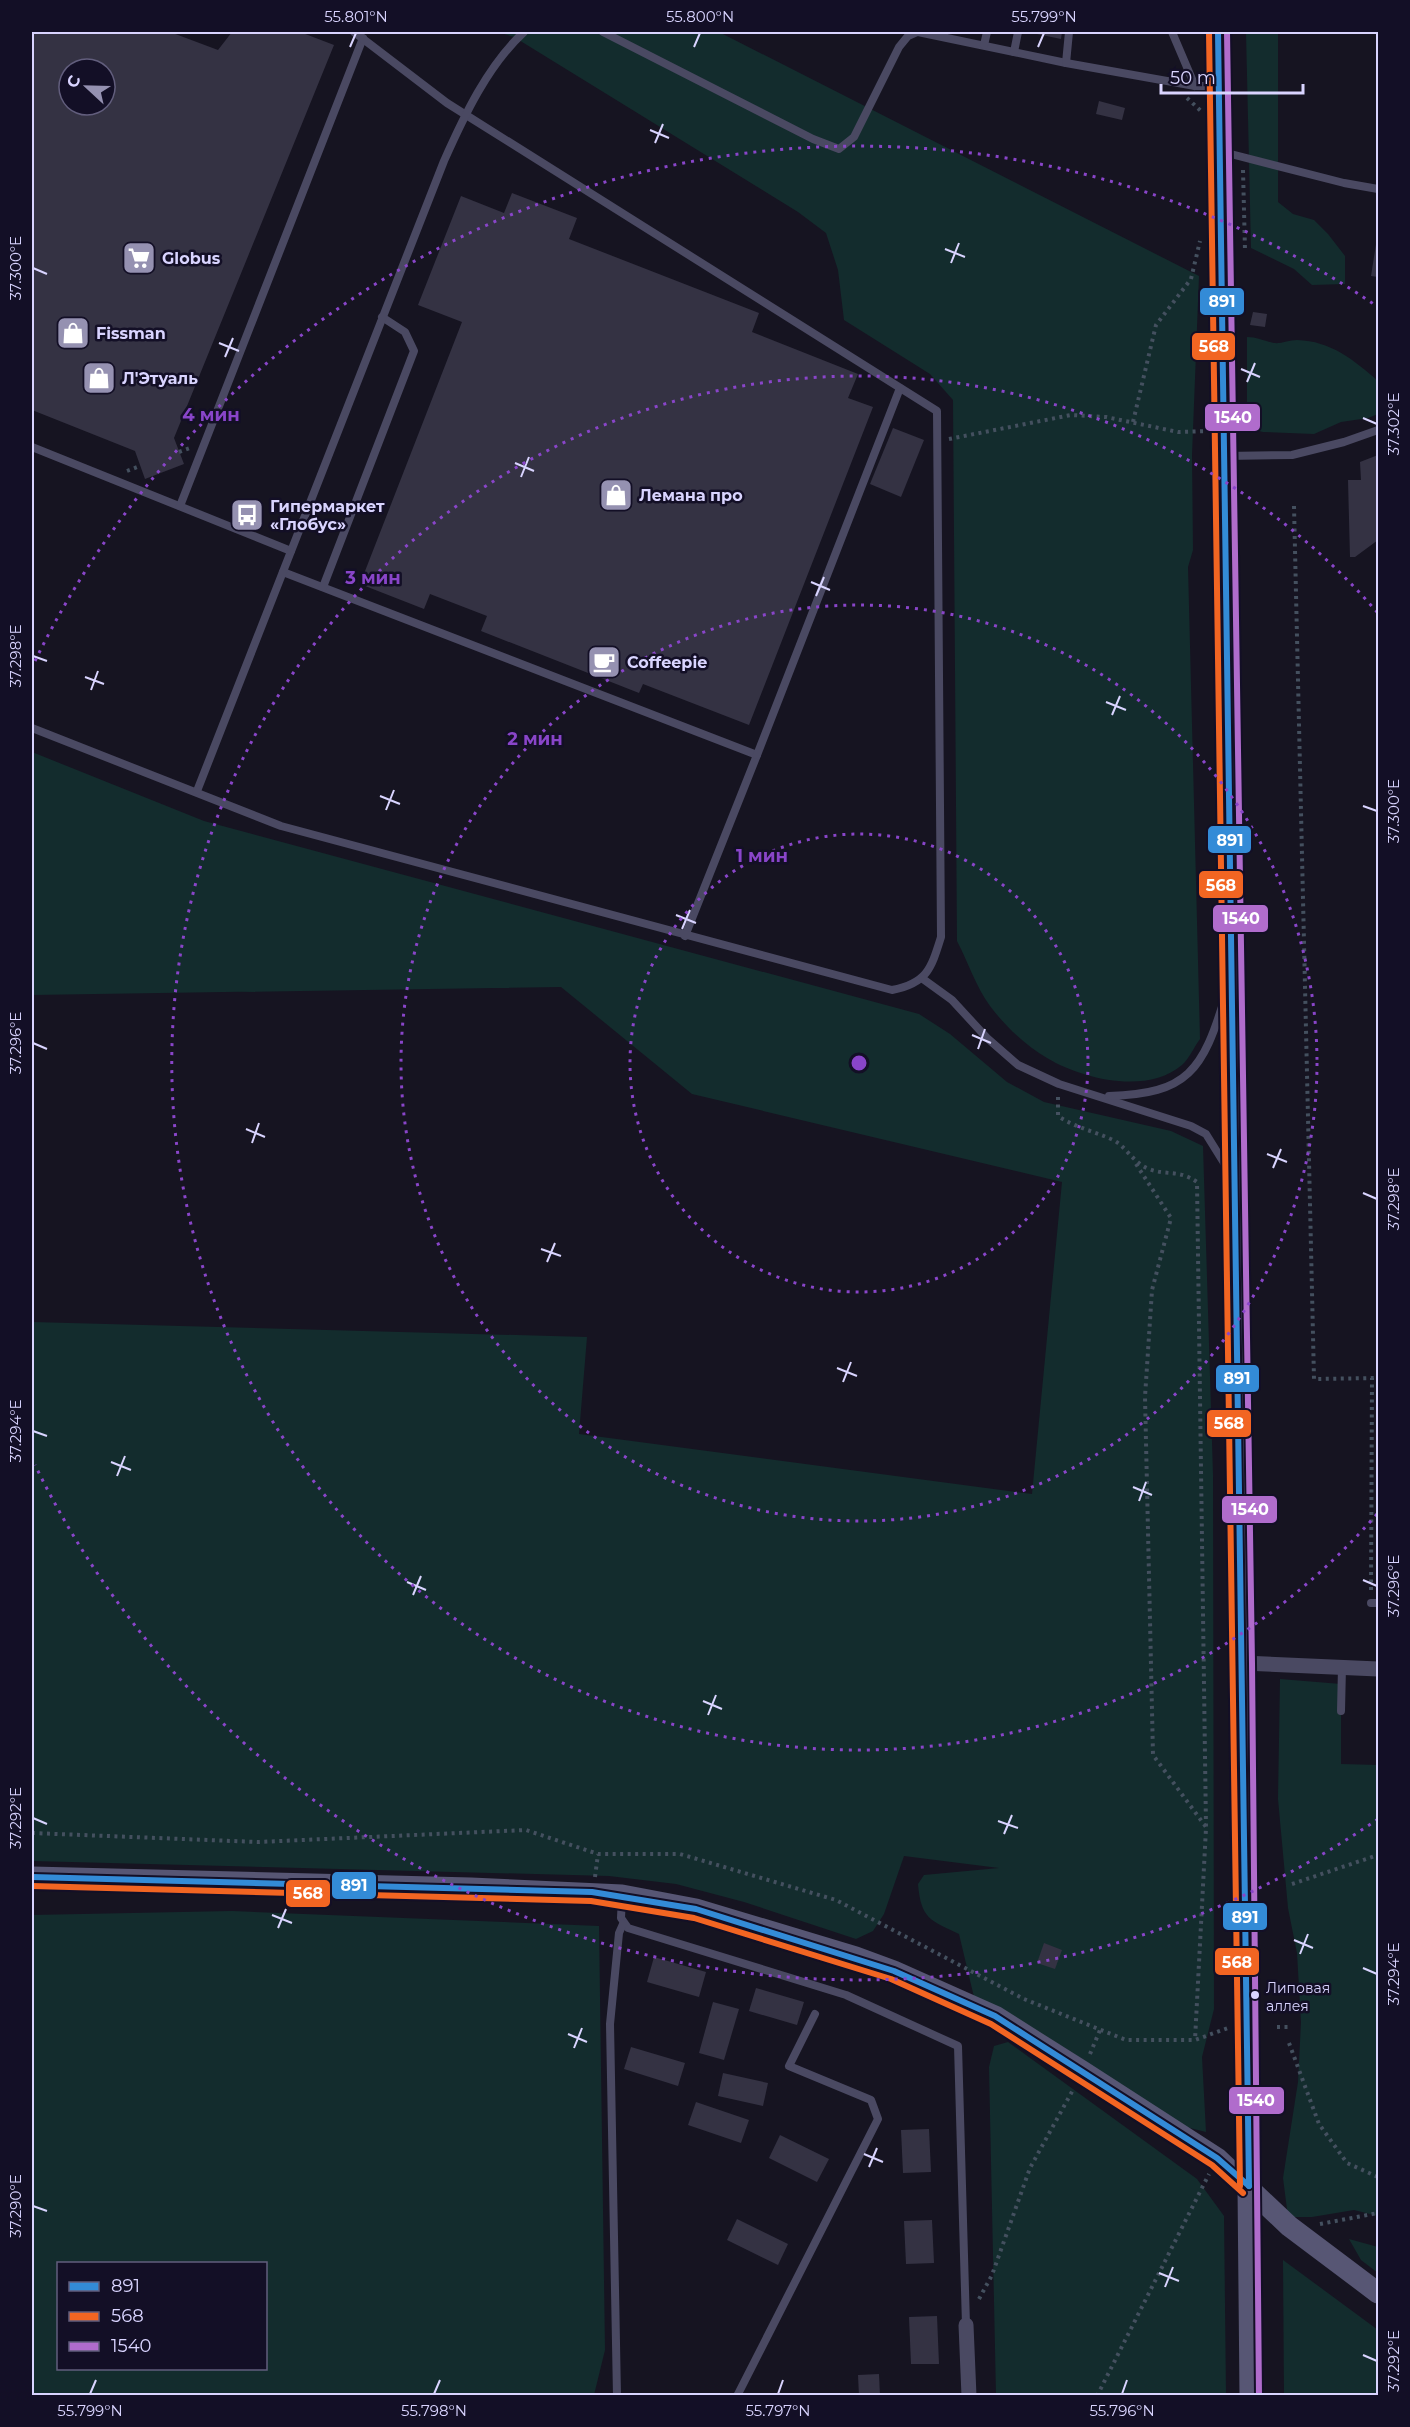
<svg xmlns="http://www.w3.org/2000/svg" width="1410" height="2427" font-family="Montserrat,sans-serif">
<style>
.green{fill:#132c2d;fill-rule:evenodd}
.building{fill:#343243;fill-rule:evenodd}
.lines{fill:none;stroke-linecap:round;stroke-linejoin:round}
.path{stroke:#44505f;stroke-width:4;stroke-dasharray:3 4.5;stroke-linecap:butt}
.lane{stroke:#4a4962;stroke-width:8}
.street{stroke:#4a4962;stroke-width:15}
.secondary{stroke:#575674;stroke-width:21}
.bus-1-casing{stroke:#130f26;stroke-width:10}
.bus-2-casing{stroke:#130f26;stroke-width:10}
.bus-3-casing{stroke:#130f26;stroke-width:10}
.bus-1{stroke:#338bd7;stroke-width:6}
.bus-2{stroke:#f26522;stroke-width:6}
.bus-3{stroke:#b06ccc;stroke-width:6}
.ticks{fill:none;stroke:#d9d4ff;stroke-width:2}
.ring{fill:none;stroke:#8945c9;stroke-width:3;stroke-dasharray:3 6}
.bus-dot{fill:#d9d4ff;stroke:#130f26;stroke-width:2}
.labels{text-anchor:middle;stroke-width:5;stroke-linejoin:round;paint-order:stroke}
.bus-label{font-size:14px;fill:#d9d4ff;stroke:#130f26;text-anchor:start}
.poi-label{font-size:16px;font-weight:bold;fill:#d9d4ff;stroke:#130f26;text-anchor:start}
.centre{fill:#8945c9;stroke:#130f26;stroke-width:3}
.ring-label{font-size:18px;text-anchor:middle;font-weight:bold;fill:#8945c9;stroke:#130f26;stroke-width:5;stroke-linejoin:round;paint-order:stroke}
.line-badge{stroke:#130f26;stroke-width:2}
.badge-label{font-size:16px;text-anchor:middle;font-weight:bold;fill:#fff}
.neatline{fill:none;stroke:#d9d4ff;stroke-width:2}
.ticks-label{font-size:15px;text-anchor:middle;fill:#d9d4ff}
</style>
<rect width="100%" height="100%" fill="#161421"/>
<g class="green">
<path d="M498,32H719L1199,276L1192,455L1193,550L1188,567L1200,1039C1194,1047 1189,1059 1182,1065C1147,1095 1082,1079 1047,1058C1026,1046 1005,1026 990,1006C976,987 968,962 957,941L953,400L930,374L844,320L838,270L826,233L798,212L514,37Z"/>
<path d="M1246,32H1278V202L1293,214L1314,220L1328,234L1345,256V284L1312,285L1294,269L1251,248Z"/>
<path d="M1247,337C1257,337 1264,341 1274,343C1281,344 1289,340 1297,340C1331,341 1354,360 1378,381V414L1368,418L1341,422L1314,434L1263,432L1247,428Z"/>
<path d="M32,752L204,821L919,1014L950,1034L1007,1082L1044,1102L1171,1131L1203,1146L1213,1475L1214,2009L1202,2057L1206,2132L1186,2127L1065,2048L974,1997L959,1934C930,1920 921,1919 918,1884L924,1875L999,1868L904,1856L884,1914L873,1931L856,1939L744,1902L676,1884L609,1876L32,1861V1322L587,1337L579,1434L1032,1494L1062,1182L692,1094L561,987L32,995Z"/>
<path d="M1280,1679L1341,1684V1764L1378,1765V2216L1354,2210L1312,2217H1288L1283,2178L1298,2082L1301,2022L1297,1953L1288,1908L1278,1799Z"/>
<path d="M232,1911L599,1926L605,2350L594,2395H32V1915ZM58,2264H266V2368H58Z"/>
<path d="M1008,2042L1197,2179L1224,2216L1226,2395H996L989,2067L994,2046Z"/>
<path d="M1349,2239L1378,2247V2273L1361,2260Z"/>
<path d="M1283,2260L1378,2330V2395H1284Z"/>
</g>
<g class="building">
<path d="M32,32H170L218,50L232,32H300L334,45L174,438L184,464L145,479L135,451L32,410ZM69,69H105V105H69Z"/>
<path d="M1037,32H1062L1061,39L1037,34Z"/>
<path d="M1099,101L1125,108L1122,120L1096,114Z"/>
<path d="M512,193L577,218L569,239L759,313L752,332L858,374L848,398L873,407L749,725L643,684L639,693L481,631L487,616L430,594L424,609L360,584L462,322L418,305L461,196L504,213Z"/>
<path d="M1377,238H1378V277L1371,276Z"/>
<path d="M1253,312L1267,314L1265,327L1250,325Z"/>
<path d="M893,428L924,440L901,497L870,484Z"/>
<path d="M1378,455V540L1355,557H1350L1348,480H1361L1360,462Z"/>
<path d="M1044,1943L1062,1950L1055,1969L1037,1963Z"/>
<path d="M654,1957L706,1972L699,1997L647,1982Z"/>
<path d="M756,1988L804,2002L797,2025L749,2011Z"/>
<path d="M713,2002L739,2009L724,2060L699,2053Z"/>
<path d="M631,2047L685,2063L678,2086L624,2069Z"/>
<path d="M723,2073L768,2083L763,2106L718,2096Z"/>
<path d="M696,2102L749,2120L741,2143L688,2125Z"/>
<path d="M929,2129L931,2172L903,2173L901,2130Z"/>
<path d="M780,2135L829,2159L817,2182L769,2158Z"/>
<path d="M737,2219L788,2244L778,2265L727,2240Z"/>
<path d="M932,2220L934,2263L906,2264L904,2221Z"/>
<path d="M937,2316L939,2364H911L909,2317Z"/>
<path d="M879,2374L880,2396H859L858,2375Z"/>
</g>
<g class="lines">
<g class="path">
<path d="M1187,98L1201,111"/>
<path d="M1243,170L1245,250"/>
<path d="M1133,422L1156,325L1191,279L1200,241"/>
<path d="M949,439L1071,415L1106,417L1178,432L1207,431"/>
<path d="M179,452L190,448"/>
<path d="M127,471L140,466"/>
<path d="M1294,506L1314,1379L1378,1378"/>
<path d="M1058,1097V1116C1076,1128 1094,1131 1113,1140C1126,1146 1132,1162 1149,1169C1167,1176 1178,1169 1197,1182L1206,1828L1195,2040"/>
<path d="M1136,1164L1171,1218L1152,1290L1145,1397L1153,1755L1206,1827"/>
<path d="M1371,1590L1372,1378"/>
<path d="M32,1833L258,1842L526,1830L598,1854H680L836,1900L1024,1999L1126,2040H1195L1228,2028"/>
<path d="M595,1877L598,1854"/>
<path d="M1292,1884L1378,1855"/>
<path d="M1277,2027H1288"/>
<path d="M1289,2043L1319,2124L1347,2163L1378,2177"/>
<path d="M1090,2054L1100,2030"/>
<path d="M1320,2224L1378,2213"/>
<path d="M979,2299L992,2275L1030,2168L1074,2088"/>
<path d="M1097,2396L1209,2174"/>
</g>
<g class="lane">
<path d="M603,32L813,139L839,149L854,137L899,47L908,36L917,32"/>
<path d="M918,32L1066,63L1195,86H1217"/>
<path d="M1172,32L1195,86"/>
<path d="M984,45L987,32"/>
<path d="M1014,52L1018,32"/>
<path d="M1066,63L1069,32"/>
<path d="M1223,152L1344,183L1378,189"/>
<path d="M32,447L291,551"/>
<path d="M1225,456L1292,455L1344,442L1378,430"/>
<path d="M180,506L363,38"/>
<path d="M283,572L757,755L685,936"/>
<path d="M323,587L414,351L405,332L382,317"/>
<path d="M32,728L281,826L892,990C927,983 931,969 941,937L937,411L447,103L354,32"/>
<path d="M757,755L900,388"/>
<path d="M197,791L444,161C464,116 488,65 524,32"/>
<path d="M923,979L952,1000L987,1038L1018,1065L1059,1084L1191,1126L1206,1134L1229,1171"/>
<path d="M1109,1096C1188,1094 1203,1070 1225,997"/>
<path d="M1371,1603H1378"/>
<path d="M1341,1711L1342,1667"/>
<path d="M622,1896L621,1918L628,1928L846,1995L958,2046L966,2325"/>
<path d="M617,2396L610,2024L619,1933L623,1924"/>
<path d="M737,2396L878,2119L871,2100L789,2066L815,2014"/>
</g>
<g class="street">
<path d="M1243,1663L1378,1669"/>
<path d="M966,2325L969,2396"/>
</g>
<g class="secondary">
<path d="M1218,32L1243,1663L1250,2396"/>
<path d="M32,1877L471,1888L622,1895L696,1909L856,1957L894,1971L995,2016L1082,2071L1217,2158L1289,2226L1378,2293"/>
</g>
<g class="bus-1-casing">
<g id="bus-1">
<path d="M1218,32L1249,2186"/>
<path d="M32,1877L592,1892L696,1909L894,1971L995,2016L1217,2158L1249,2186"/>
</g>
</g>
<g class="bus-2-casing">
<g id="bus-2">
<path d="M1209,32L1240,2186"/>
<path d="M32,1886L591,1901L694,1918L891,1979L991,2024L1212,2165L1243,2193"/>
</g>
</g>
<g class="bus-3-casing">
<path id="bus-3" d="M1227,32L1252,1663L1259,2396"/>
</g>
<use href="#bus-1" class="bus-1"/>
<use href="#bus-2" class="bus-2"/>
<use href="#bus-3" class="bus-3"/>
</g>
<path class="ticks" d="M350,47L356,33M694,47L700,33M1038,47L1044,33M650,130L669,138M655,143L663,124M945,249L965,257M951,263L959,243M33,268L47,274M219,343L239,351M225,357L233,338M1241,369L1260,377M1247,382L1255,363M1363,418L1377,424M515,463L534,471M521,477L529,457M811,582L830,590M816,596L824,577M33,656L47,661M85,677L104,684M91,690L98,671M1106,702L1126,710M1112,715L1120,696M380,796L400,804M1363,806L1377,811M386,810L394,790M676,915L696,923M682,929L690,910M972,1035L991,1043M33,1043L47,1049M978,1049L985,1029M246,1129L265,1137M252,1143L259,1123M1267,1154L1287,1162M1273,1168L1281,1149M1363,1193L1377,1199M541,1249L561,1256M547,1262L555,1243M837,1368L857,1376M843,1382L851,1362M33,1431L47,1436M111,1462L131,1470M117,1476L125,1456M1133,1487L1152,1495M1139,1501L1146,1482M1363,1580L1377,1586M407,1582L426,1590M413,1595L421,1576M703,1701L722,1709M708,1715L716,1695M33,1818L47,1824M998,1821L1018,1828M1004,1834L1012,1815M272,1915L292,1923M278,1928L286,1909M1294,1940L1313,1948M1300,1954L1308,1934M1363,1968L1377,1974M568,2034L587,2042M574,2048L582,2028M864,2154L883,2162M869,2167L877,2148M33,2206L47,2211M1159,2273L1179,2281M1165,2287L1173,2267M1363,2355L1377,2361M90,2394L96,2380M434,2394L440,2380M778,2394L783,2380M1122,2394L1127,2380"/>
<g class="ring">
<circle cx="859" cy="1063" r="229"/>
<circle cx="859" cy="1063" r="458"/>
<path d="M1377 1514A687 687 0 1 1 1377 612"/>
<path d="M1378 1819A917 917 0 0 1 35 1465M35 661A917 917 0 0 1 1378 307"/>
</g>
<defs>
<g id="supermarket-square" transform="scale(1.725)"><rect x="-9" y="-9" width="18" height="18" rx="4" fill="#9591b1" stroke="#130f26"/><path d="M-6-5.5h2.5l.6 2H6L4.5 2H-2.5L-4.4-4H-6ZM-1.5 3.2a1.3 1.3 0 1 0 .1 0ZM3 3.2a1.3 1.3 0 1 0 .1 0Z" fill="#fff"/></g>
<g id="shop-square" transform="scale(1.725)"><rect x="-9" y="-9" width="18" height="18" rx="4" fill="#9591b1" stroke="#130f26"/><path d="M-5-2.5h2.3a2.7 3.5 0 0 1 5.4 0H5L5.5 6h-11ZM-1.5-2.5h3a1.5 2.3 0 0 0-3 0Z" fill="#fff"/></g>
<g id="bus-square" transform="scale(1.725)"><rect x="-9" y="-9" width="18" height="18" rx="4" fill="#9591b1" stroke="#130f26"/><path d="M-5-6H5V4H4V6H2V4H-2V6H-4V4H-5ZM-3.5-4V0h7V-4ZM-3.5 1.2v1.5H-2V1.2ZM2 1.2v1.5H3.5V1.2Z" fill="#fff"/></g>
<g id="cafe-square" transform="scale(1.725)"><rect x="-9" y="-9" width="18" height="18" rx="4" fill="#9591b1" stroke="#130f26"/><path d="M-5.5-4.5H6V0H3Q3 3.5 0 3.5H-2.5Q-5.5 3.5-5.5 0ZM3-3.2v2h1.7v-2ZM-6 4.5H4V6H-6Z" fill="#fff"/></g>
</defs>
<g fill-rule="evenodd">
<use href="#supermarket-square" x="139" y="258"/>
<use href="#shop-square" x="73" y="333"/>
<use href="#shop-square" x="99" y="378"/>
<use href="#shop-square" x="616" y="495"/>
<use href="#bus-square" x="247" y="515"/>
<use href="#cafe-square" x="604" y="662"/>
</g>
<circle class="bus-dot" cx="1255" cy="1995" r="5"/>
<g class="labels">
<g class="bus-label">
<text x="1266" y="1993">Липовая<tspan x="1266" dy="18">аллея</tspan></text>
</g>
<g class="poi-label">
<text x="162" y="264">Globus</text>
<text x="96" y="339">Fissman</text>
<text x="122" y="384">Л'Этуаль</text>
<text x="639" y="501">Лемана про</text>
<text x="270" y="512">Гипермаркет<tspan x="270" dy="18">«Глобус»</tspan></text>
<text x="627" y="668">Coffeepie</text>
</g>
</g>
<circle cx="859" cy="1063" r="9" class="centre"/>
<g class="ring-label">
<text x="211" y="421">4 мин</text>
<text x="373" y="584">3 мин</text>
<text x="535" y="745">2 мин</text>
<text x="762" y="862">1 мин</text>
</g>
<g class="line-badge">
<rect x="1199" y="287" width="46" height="29" rx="6" fill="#338bd7"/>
<rect x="1191" y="332" width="45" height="29" rx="6" fill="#f26522"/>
<rect x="1204" y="403" width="57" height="29" rx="6" fill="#b06ccc"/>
<rect x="1207" y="825" width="45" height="29" rx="6" fill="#338bd7"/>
<rect x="1198" y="870" width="46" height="29" rx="6" fill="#f26522"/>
<rect x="1212" y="904" width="57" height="29" rx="6" fill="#b06ccc"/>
<rect x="1215" y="1364" width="45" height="29" rx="6" fill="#338bd7"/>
<rect x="1206" y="1409" width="46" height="29" rx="6" fill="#f26522"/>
<rect x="1221" y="1495" width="57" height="29" rx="6" fill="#b06ccc"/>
<rect x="331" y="1871" width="46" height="29" rx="6" fill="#338bd7"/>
<rect x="285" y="1879" width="46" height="29" rx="6" fill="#f26522"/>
<rect x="1222" y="1902" width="46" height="29" rx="6" fill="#338bd7"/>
<rect x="1214" y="1947" width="46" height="29" rx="6" fill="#f26522"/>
<rect x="1228" y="2086" width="57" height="29" rx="6" fill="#b06ccc"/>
</g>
<g class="badge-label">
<text x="1222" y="307">891</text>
<text x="1214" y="352">568</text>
<text x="1233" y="423">1540</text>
<text x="1230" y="846">891</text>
<text x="1221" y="891">568</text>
<text x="1241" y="924">1540</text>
<text x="1237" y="1384">891</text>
<text x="1229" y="1429">568</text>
<text x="1250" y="1515">1540</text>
<text x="354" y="1891">891</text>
<text x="308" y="1899">568</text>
<text x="1245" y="1923">891</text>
<text x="1237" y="1968">568</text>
<text x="1256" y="2106">1540</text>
</g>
<rect width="1410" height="2427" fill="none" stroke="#130f26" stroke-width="66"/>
<rect x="57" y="2262" width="210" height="108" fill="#130f26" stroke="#625e7d" stroke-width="1.5"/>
<rect x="69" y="2282" width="30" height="9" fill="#338bd7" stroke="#625e7d" stroke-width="1.5"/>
<text x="111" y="2292" font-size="18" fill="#d9d4ff">891</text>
<rect x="69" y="2312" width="30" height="9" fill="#f26522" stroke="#625e7d" stroke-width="1.5"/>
<text x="111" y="2322" font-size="18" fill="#d9d4ff">568</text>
<rect x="69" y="2342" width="30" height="9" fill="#b06ccc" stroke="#625e7d" stroke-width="1.5"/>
<text x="111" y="2352" font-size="18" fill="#d9d4ff">1540</text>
<g transform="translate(87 87) rotate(292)"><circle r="28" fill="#130f26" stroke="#625e7d" stroke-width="1.5"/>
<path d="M0-4.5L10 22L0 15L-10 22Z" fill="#9591b1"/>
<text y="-9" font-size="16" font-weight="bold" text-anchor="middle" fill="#d9d4ff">С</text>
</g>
<path d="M1161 84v9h142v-9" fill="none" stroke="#d9d4ff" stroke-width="3"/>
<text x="1170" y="84" font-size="18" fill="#d9d4ff" stroke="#130f26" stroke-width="4.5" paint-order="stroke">50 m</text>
<rect x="33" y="33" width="1344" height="2361" class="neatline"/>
<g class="ticks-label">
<text x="356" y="22">55.801°N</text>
<text x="700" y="22">55.800°N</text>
<text x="1044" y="22">55.799°N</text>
<text transform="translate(16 268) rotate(-90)" y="5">37.300°E</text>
<text transform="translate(1394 424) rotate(-90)" y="5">37.302°E</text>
<text transform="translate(16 656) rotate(-90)" y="5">37.298°E</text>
<text transform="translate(1394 811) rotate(-90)" y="5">37.300°E</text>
<text transform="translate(16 1043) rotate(-90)" y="5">37.296°E</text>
<text transform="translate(1394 1199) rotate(-90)" y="5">37.298°E</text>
<text transform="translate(16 1431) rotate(-90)" y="5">37.294°E</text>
<text transform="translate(1394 1586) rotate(-90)" y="5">37.296°E</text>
<text transform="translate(16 1818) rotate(-90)" y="5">37.292°E</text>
<text transform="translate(1394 1974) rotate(-90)" y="5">37.294°E</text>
<text transform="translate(16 2206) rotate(-90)" y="5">37.290°E</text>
<text transform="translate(1394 2361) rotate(-90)" y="5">37.292°E</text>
<text x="90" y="2416">55.799°N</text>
<text x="434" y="2416">55.798°N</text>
<text x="778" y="2416">55.797°N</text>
<text x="1122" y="2416">55.796°N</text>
</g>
</svg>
